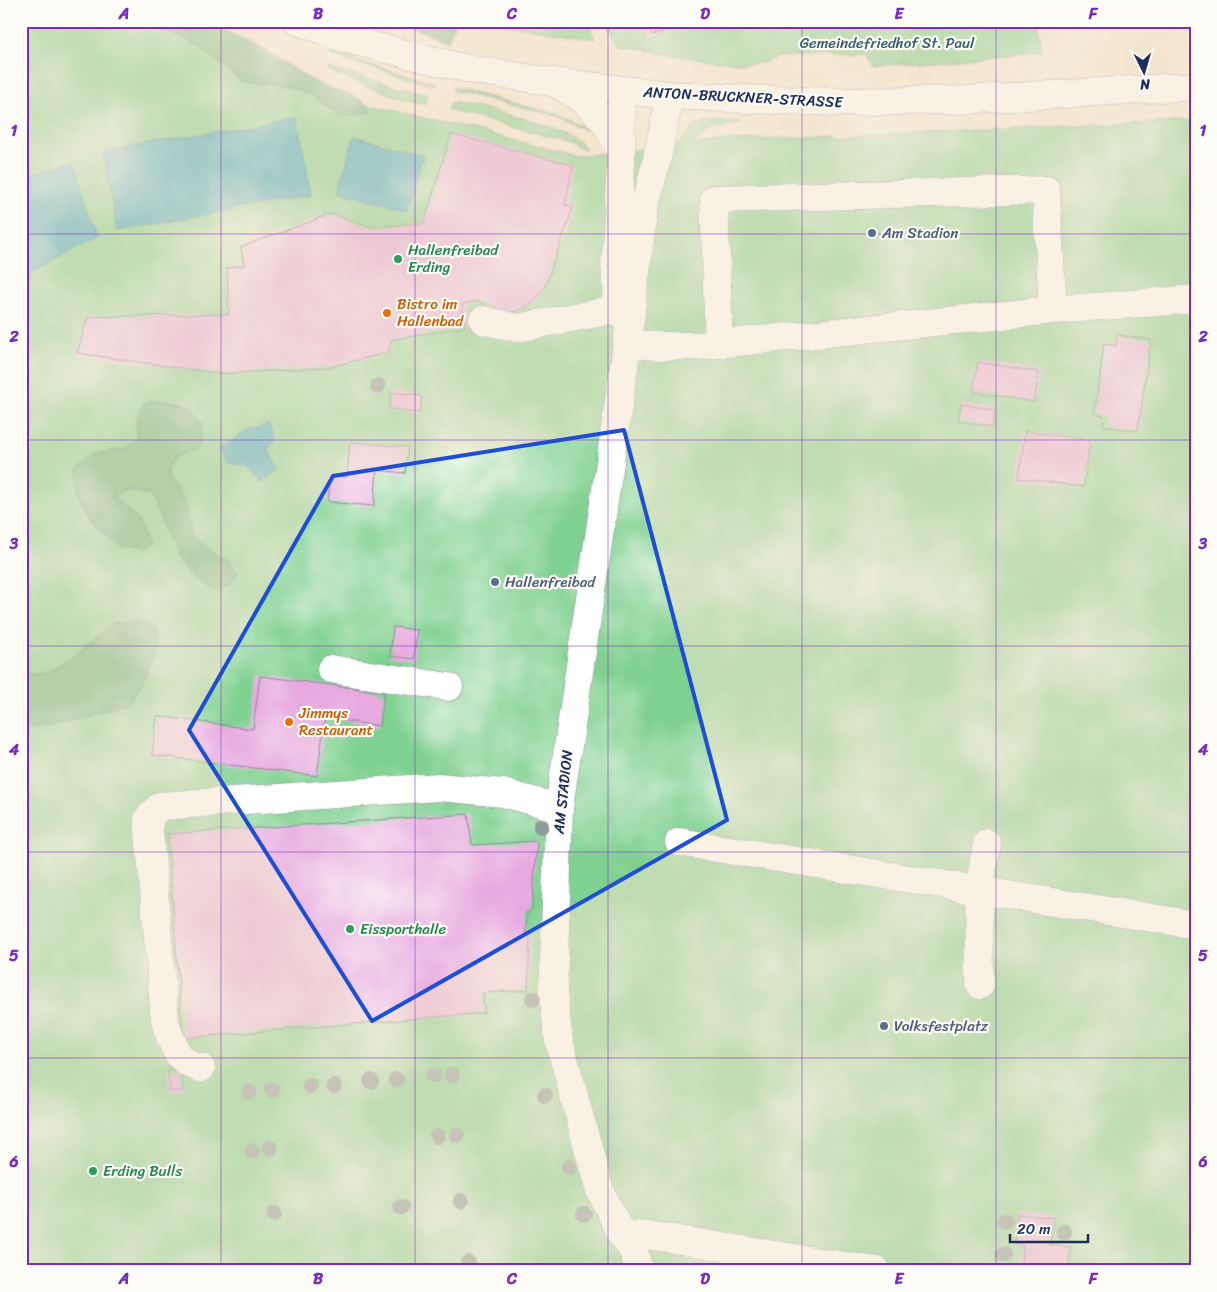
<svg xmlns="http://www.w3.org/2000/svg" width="1217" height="1292" font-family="Sriracha,sans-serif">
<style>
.green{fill:#80d191;stroke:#4e8078}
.forest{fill:#68b37b;stroke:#42716c}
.water{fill:#40abc0;stroke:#2e6d8f}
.building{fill:#e7a9e0}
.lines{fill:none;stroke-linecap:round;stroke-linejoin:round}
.minor-casing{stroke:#888a96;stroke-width:29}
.major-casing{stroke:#888a96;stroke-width:29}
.minor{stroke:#fff;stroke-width:28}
.major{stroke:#fff;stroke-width:28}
.tree{fill:#8d9c99}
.marked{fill:none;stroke:#1d4ed8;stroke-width:4;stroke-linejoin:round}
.grid{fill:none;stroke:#7b2cbf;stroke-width:1;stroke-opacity:0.55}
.service-dot{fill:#5c6f8a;stroke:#fdfcf7;stroke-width:2}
.leisure-dot{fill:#2e9e5b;stroke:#fdfcf7;stroke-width:2}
.food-dot{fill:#e8710a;stroke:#fdfcf7;stroke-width:2}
.labels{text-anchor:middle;stroke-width:4.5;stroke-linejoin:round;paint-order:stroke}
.park-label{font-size:15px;fill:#39606d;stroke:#fdfcf7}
.street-label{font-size:15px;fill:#1b2f5e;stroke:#fdfcf7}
.service-label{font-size:15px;fill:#4e5e75;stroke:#fdfcf7;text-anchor:start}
.leisure-label{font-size:15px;fill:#27864d;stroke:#fdfcf7;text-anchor:start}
.food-label{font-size:15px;fill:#c56008;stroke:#fdfcf7;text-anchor:start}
.neatline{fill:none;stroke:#7b2cbf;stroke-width:2}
.grid-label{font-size:16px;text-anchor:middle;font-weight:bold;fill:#7b2cbf}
</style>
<rect width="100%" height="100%" fill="#fdfcf7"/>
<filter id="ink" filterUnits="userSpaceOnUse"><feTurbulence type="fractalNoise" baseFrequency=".02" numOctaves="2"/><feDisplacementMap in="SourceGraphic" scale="10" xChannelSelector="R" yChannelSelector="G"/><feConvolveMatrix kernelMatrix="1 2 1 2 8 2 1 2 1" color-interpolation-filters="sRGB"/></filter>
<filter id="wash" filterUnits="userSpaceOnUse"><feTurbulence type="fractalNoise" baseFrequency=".0096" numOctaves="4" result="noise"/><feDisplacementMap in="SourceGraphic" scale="20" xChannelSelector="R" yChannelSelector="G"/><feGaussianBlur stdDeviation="1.12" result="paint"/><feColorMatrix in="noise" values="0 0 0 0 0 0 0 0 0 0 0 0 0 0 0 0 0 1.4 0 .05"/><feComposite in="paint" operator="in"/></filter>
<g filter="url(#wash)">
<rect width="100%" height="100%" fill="#f4e6ce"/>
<g class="green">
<path d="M21,21H168L315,91L577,156L678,146C683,139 689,129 696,126C708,120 728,120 740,123L709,131L692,145L726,141L1196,121V1271H819L648,1247L642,1253L643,1271H21Z"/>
<path d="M484,21H575L588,23L595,39Z"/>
<path d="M627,21H646L650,38L664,34L661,21H1038L1042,52L873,66L866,54L777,57L763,63H740L671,55L619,44L606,24Z"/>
<path d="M331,53L434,83V85L331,56Z"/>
<path d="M328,68L428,95L425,103H415L342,77L329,70Z"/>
<path d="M453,88L550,112L568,119L586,129L585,130L558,116L453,91Z"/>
<path d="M451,102C485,110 567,123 586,149L578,147L567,141L451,111L448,109Z"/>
<path d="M657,1250L783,1271H648L647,1256L649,1252Z"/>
</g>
<g class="forest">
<path d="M141,21H206L265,50L300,73L321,85L356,97L366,104L371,112L341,117L310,94L283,85L242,82L198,45Z"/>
<path d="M394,21H455L448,41Z"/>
<path d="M146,401H172L192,406L203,425L197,449C177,456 169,454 167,477C177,490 186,502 189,518C190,523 189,530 191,534C202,554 229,550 237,574L229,585L214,591C199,583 183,570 174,554C163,535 162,514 149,495L126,490L112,496L138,520L146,546L136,553L117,549L89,517L79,495L78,470L95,454L124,449L137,440L136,419Z"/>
<path d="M135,620L153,630L155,644L153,659L141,685L128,702L47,728L21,730V675L45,673L74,656L110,625Z"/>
</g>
<g class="water">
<path d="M297,117L311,195L117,231L103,152Z"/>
<path d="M354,136L423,155L407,210L339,191Z"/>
<path d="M74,161L97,238L33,272L21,304V177Z"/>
<path d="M269,425L275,439L268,450L280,469L262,482L246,465L229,463L219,449L247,430Z"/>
</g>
<g id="blocks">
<g class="building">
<path d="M647,21H659L662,33L651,35Z"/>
<path d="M451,134L573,165L565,205L573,207L545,287L532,304L514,312H503L493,310L479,301L462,304L465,327L391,340L389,352L330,367L222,374L77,353L88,317L229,314L227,268L244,265L241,247L331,214L373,227L424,223Z"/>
<path d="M1117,335L1151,340L1138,431L1103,426L1104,416L1094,414L1104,344L1116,346Z"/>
<path d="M978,362L1039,372L1034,402L973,392Z"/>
<path d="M391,392L422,396L420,413L389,409Z"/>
<path d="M961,404L995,410L993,427L958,421Z"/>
<path d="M1025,431L1090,440L1084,487L1019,478Z"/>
<path d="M350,442L408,447L405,473L377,470L374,506L327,502L330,475L347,477Z"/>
<path d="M393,627L417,630L414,659L390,656Z"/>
<path d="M260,676L384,692L380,726L325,718L317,776L152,755L157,716L253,729Z"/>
<path d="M21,742H26L27,757L21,758Z"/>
<path d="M468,814L472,845L537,841L532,909L527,912L526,934L530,939L528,990L483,993L484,1013L183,1038L167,834Z"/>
<path d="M181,1070L183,1091L170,1092L168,1071Z"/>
<path d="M1017,1214L1054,1218L1050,1245L1071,1247L1068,1271L1020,1270L1023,1245L1014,1244Z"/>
</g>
</g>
</g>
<g filter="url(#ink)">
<use href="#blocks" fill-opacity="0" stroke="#888a96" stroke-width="1"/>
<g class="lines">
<g class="minor-casing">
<g id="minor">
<path d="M553,82L585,101L606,123L620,149"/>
<path d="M619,313L615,264L621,165L622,90"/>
<path d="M483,320L517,328L598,313L618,307"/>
<path d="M627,344L661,346H699L1053,310L1196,299"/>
<path d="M719,344L714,199L1046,190L1053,310"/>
<path d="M331,669L449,687"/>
<path d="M679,842L1196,925"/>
<path d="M980,985L979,890L987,843"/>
<path d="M201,1068C176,1063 172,1043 165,1021L148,819L160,806L439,787L503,793L559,808"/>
<path d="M621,1234L654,1236L877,1271"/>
<path d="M639,1271L634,1252L621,1234L599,1188L559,1041L553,994L559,808L624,367L644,209L656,164L670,95"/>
</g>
</g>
<g class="major-casing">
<path id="major" d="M297,21L350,40L468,69L553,82L670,95L746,99L839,102L963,100L1196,86"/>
</g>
<use href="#minor" class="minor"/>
<use href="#major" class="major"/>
</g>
<g class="tree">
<circle cx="378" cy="386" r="8"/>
<circle cx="541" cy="826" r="8"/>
<circle cx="533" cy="999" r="8"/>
<circle cx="452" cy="1075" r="8"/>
<circle cx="433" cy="1076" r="8"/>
<circle cx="396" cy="1080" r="8"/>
<circle cx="371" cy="1081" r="8"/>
<circle cx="310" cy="1086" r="8"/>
<circle cx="334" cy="1086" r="8"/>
<circle cx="272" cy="1090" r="8"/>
<circle cx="249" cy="1092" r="8"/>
<circle cx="545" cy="1095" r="8"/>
<circle cx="457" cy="1135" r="8"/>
<circle cx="437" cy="1136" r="8"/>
<circle cx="270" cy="1148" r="8"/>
<circle cx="252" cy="1151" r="8"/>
<circle cx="569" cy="1167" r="8"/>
<circle cx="461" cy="1201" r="8"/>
<circle cx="401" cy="1207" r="8"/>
<circle cx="274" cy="1214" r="8"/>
<circle cx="584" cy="1214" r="8"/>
<circle cx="1005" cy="1221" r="8"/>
<circle cx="1064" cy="1232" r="8"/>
<circle cx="1003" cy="1255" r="8"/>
<circle cx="468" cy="1263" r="8"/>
</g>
</g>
<path d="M0 0H1217V1292H0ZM624,430L727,820L372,1021L189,730L333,476Z" fill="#f4e6ce" fill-opacity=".55" fill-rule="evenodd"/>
<path class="marked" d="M624,430L727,820L372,1021L189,730L333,476Z"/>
<path class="grid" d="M221,21V1271M415,21V1271M608,21V1271M802,21V1271M996,21V1271M21,234H1196M21,440H1196M21,646H1196M21,852H1196M21,1058H1196"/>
<g class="service-dot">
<circle cx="872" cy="233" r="5"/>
<circle cx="495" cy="582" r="5"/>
<circle cx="884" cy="1026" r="5"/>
</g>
<g class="leisure-dot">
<circle cx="398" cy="259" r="5"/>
<circle cx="350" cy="929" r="5"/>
<circle cx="93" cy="1171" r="5"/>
</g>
<g class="food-dot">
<circle cx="387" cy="313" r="5"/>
<circle cx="289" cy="722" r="5"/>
</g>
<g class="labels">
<g class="park-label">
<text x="887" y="48">Gemeindefriedhof St. Paul</text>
</g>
<g class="street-label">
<text transform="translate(743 97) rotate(3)" y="5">ANTON-BRUCKNER-STRASSE</text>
<text transform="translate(563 792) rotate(-84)" y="5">AM STADION</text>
</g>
<g class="service-label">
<text x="882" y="238">Am Stadion</text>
<text x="505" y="587">Hallenfreibad</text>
<text x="894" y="1031">Volksfestplatz</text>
</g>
<g class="leisure-label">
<text x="408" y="255">Hallenfreibad<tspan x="408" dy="17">Erding</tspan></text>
<text x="360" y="934">Eissporthalle</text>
<text x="103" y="1176">Erding Bulls</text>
</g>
<g class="food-label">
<text x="397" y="309">Bistro im<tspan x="397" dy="17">Hallenbad</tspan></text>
<text x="299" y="718">Jimmys<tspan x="299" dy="17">Restaurant</tspan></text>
</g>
</g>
<rect width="1217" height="1292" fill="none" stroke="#fdfcf7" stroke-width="55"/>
<g transform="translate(1144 72) rotate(175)" stroke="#fdfcf7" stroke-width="4" paint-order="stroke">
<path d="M0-4L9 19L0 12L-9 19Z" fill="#1b2f5e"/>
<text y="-8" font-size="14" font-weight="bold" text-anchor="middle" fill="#1b2f5e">N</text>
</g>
<path d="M1010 1234v8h78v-8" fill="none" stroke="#1b2f5e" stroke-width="2.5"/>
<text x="1017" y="1234" font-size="15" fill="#1b2f5e" stroke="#fdfcf7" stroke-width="4" paint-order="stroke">20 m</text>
<rect x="28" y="28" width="1162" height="1236" class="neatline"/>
<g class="grid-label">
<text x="124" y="19">A</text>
<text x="318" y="19">B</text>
<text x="512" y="19">C</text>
<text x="705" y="19">D</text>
<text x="899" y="19">E</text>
<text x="1093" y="19">F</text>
<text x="14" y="136">1</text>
<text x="1203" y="136">1</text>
<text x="14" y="342">2</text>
<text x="1203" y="342">2</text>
<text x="14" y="549">3</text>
<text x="1203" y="549">3</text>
<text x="14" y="755">4</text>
<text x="1203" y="755">4</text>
<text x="14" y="961">5</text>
<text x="1203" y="961">5</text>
<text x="14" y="1167">6</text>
<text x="1203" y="1167">6</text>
<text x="124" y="1284">A</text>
<text x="318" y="1284">B</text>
<text x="512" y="1284">C</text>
<text x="705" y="1284">D</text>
<text x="899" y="1284">E</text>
<text x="1093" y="1284">F</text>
</g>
</svg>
